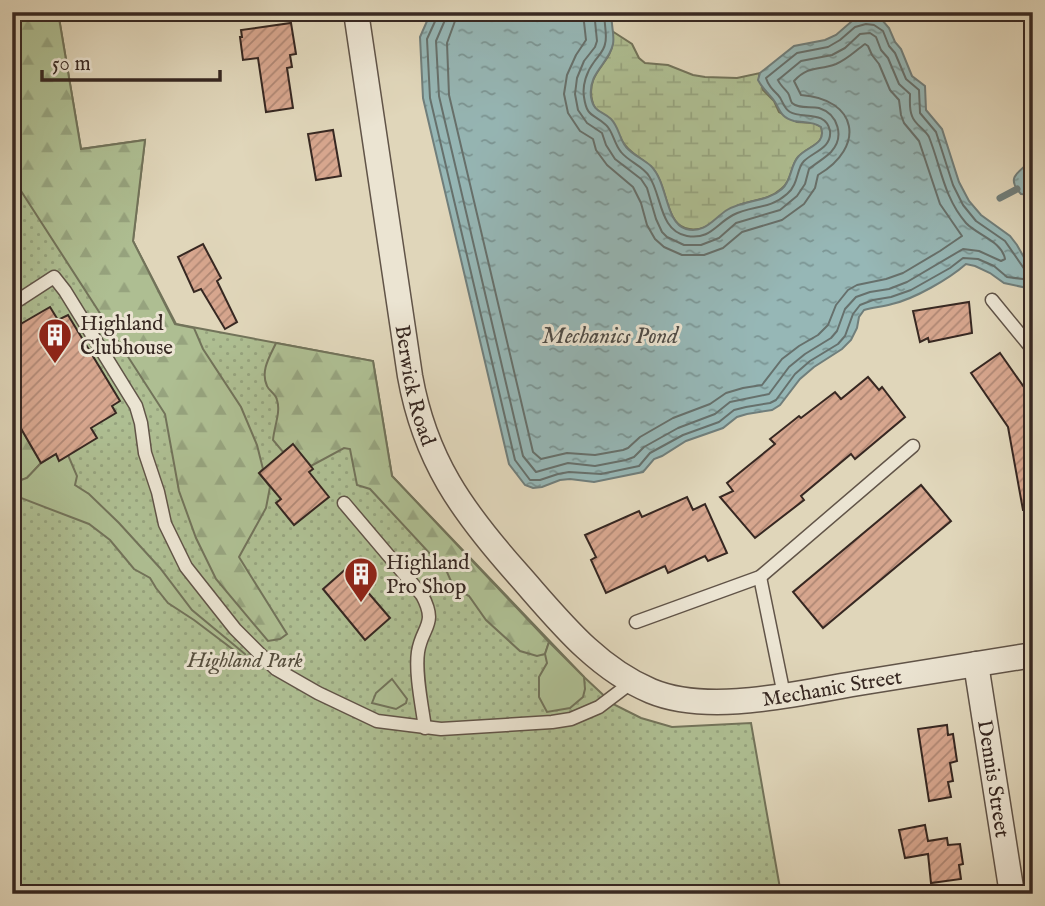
<svg xmlns="http://www.w3.org/2000/svg" width="1045" height="906" font-family="'IM FELL English',serif">
<style>
.grass{fill:url(#grass-dots);stroke:#72735a;stroke-width:2}
.forest{fill:url(#forest-firs);stroke:#72735a;stroke-width:2}
.wetland{fill:url(#wetland-marsh);stroke:#72735a;stroke-width:2}
.garden{fill:#aebe92;stroke:#72735a;stroke-width:2}
.water{fill:url(#water-ripples);stroke:#707e7b;stroke-width:2}
.lines{fill:none;stroke-linecap:round;stroke-linejoin:round}
.shore{stroke:#66706c;stroke-width:2}
.stream{stroke:#707e7b;stroke-width:7}
.building{fill:url(#building-hatch);stroke:#372822;stroke-width:2}
.service-casing{stroke:#615448;stroke-width:15}
.minor-casing{stroke:#615448;stroke-width:27}
.service{stroke:#ebe4d2;stroke-width:12}
.minor{stroke:#ebe4d2;stroke-width:24}
.labels{text-anchor:middle;stroke-width:6;stroke-linejoin:round;paint-order:stroke}
.poi-label{font-size:21px;fill:#372822;stroke:#ebe4d2;text-anchor:start}
.street-label{font-size:21px;fill:#372822;stroke:#ebe4d2}
.park-label{font-size:21px;font-style:italic;fill:#554e3e;stroke:#ebe4d2}
.water-label{font-size:23px;font-style:italic;fill:#4f4c47;stroke:#ebe4d2}
</style>
<defs>
<pattern id="grass-dots" width="8" height="8" patternUnits="userSpaceOnUse" patternTransform="scale(1.75)"><rect width="8" height="8" fill="#aebe92"/><path d="M2 2h.1M6 6h.1" fill="none" stroke="#96a37e" stroke-width="1.8" stroke-linecap="round"/></pattern>
<pattern id="forest-firs" width="22" height="20" patternUnits="userSpaceOnUse" patternTransform="scale(1.75)"><rect width="22" height="20" fill="#aebe92"/><path d="M5 1l3.5 6h-7zM16 11l3.5 6h-7z" fill="#96a37e"/></pattern>
<pattern id="wetland-marsh" width="20" height="14" patternUnits="userSpaceOnUse" patternTransform="scale(1.75)"><rect width="20" height="14" fill="#aebe92"/><path d="M1 5h8M5 5V1M11 12h8M15 12V8" fill="none" stroke="#96a37e"/></pattern>
<pattern id="water-ripples" width="26" height="14" patternUnits="userSpaceOnUse" patternTransform="scale(1.75)"><rect width="26" height="14" fill="#96b7b6"/><path d="M2 4q2-2 4 0t4 0M15 11q2-2 4 0t4 0" fill="none" stroke="#7b9594"/></pattern>
<pattern id="building-hatch" width="6" height="6" patternUnits="userSpaceOnUse" patternTransform="scale(1.75)"><rect width="6" height="6" fill="#d7a68e"/><path d="M-1 1l2-2M0 6l6-6M5 7l2-2" fill="none" stroke="#af8774"/></pattern>
</defs>
<rect width="100%" height="100%" fill="#e0d6ba"/>
<filter id="stains"><feTurbulence type="fractalNoise" baseFrequency=".00286" numOctaves="4"/><feColorMatrix values="0 0 0 0 .2 0 0 0 0 .09 0 0 0 0 .02 0 0 0 .5 -.17"/></filter>
<radialGradient id="worn" r=".72"><stop offset=".6" stop-color="#630" stop-opacity="0"/><stop offset="1" stop-color="#630" stop-opacity=".3"/></radialGradient>
<path class="grass" d="M12,12H58L81,149L145,140L133,241L176,324L373,361L392,476L584,677L613,704L641,718L672,727L751,723L781,894H12Z"/>
<g class="forest">
<path d="M12,12H58L81,149L145,140L133,241L175,324L194,328L203,349L241,407L257,445L263,469L259,473L270,487L266,508L239,557L287,634L280,639L268,641L216,579L196,538L179,491L165,414L12,177Z"/>
<path d="M276,343L373,361L392,476L549,642L545,654L537,656L520,651L486,620L469,596L454,588L447,572L370,489L357,485L350,449L344,448L311,466L293,445L283,452L273,440C274,427 281,412 277,400C276,394 269,391 267,386C260,371 270,356 276,343Z"/>
<path d="M12,413L41,463L27,478L13,483Z"/>
</g>
<path class="wetland" d="M612,31L632,44L639,58L645,63L668,65L693,75L705,77L737,78L760,73L759,76L763,90L774,101L779,112L797,122L814,123L821,127C827,145 807,146 798,157C790,167 792,181 781,189C769,200 756,199 742,204C723,210 708,236 685,228C664,221 668,181 650,166C640,157 629,153 622,141C617,133 617,124 609,118C602,112 594,112 592,100C586,72 611,64 613,42C613,38 612,35 612,31Z"/>
<g class="garden">
<path d="M56,454L60,460L68,455L77,476L75,485L89,494L119,523L160,568L192,610L245,654L246,657H243L194,620L168,603L156,588L150,578L134,569L110,540L89,524L21,498L13,490V483L27,478L41,463Z"/>
<path d="M549,642L584,677L585,689L583,697L570,708L547,712L539,697V677L547,663L545,654Z"/>
<path d="M392,679L407,699L406,703L396,709L372,703L376,693Z"/>
</g>
<g class="water">
<path d="M431,12H612C610,23 615,34 613,44C609,64 588,72 591,97C594,113 601,110 611,119C619,127 619,138 626,147C633,155 643,159 651,166C668,183 665,223 686,229C705,234 714,218 727,210C745,199 766,203 782,189C792,180 790,166 798,157C807,146 827,145 821,127C812,121 803,123 794,121C781,117 781,112 775,102C770,94 763,90 758,80L760,73L794,46L825,40L836,35L852,21L859,17H866L875,18L883,21L889,28L895,42L901,49L912,76L925,86L926,110L942,129L959,182L969,201L981,215L1010,236L1017,245L1026,261L1033,268V295L1027,288L1004,283L990,273L975,266L966,264C949,279 914,299 892,304C883,307 874,307 864,310L859,317L857,328L851,340L842,349L814,367L800,379L780,405L772,410L747,414L737,417L723,428L686,441L662,456L654,459L643,472L594,482L570,479L560,480L542,487L533,488L525,485L509,464L423,98L420,37Z"/>
<path d="M1033,137V195L1021,194C1004,176 1021,172 1031,160L1029,147Z"/>
</g>
<g class="lines">
<g class="shore">
<path d="M437,12V17L427,39L430,98L515,460L530,480H540L558,474L569,472L601,474L639,466L650,453L683,435L719,422L734,410L746,407L770,403L776,400L795,374L810,361L838,344L845,336L853,314L860,305L873,300L891,297L911,290L950,268L963,258L978,259L994,266L1007,277L1023,279L1033,284"/>
<path d="M446,12L445,20L436,41L439,96L523,456L536,472L568,463L595,466L626,460L634,457L644,447L678,428L715,414L730,402L769,394L789,367L805,354L831,338L837,331L845,309L856,297L870,292L889,289L907,282L963,249L979,251L1001,261L1005,259C1002,241 977,235 966,223C944,198 941,167 929,137C925,129 915,125 912,116C909,109 910,101 910,94L899,84L888,58L881,50L876,37L870,33L860,34L845,48L832,55L801,61L778,80C780,85 784,88 788,93C790,96 790,100 792,103C798,109 811,106 819,108C838,114 845,137 831,152C824,159 816,163 809,169L805,184L797,196L780,210L736,223L719,238L701,245H684L667,237L662,232L656,219L647,188L641,179L615,159L606,145L602,133L587,123L578,110L575,94L577,78L584,61L595,47L597,41L595,21L596,12"/>
<path d="M456,12L455,21L447,43L449,95L533,452L541,459L567,453L595,455L623,450L628,448L640,437L673,418L710,404L726,393L743,388L762,385L782,359L799,346L818,335L828,325L836,305L848,290L857,285L886,279L903,273L940,251L962,236L940,204L919,141L904,123L901,115L899,100L890,90L879,64L872,55L868,46L865,44C855,51 848,59 836,64C818,71 809,65 794,81L801,95C858,99 866,147 818,175L815,188L804,204L782,220L742,232L723,248L704,255H682L664,247L655,239L647,225L641,203L633,187L607,165L596,150L593,139L580,131L568,113L564,94L567,75L576,55L586,40L584,22L585,12"/>
<path d="M605,12C603,23 608,34 605,44C604,51 598,56 594,62C587,71 582,85 584,97C587,118 593,113 606,125C613,131 614,144 621,152C629,162 643,166 649,176C662,195 659,231 687,236C710,240 716,224 733,215C752,205 769,210 787,194C799,184 796,169 804,161C813,152 832,148 830,131C826,110 802,119 790,112C783,108 783,100 778,95C772,89 768,85 766,78L797,53L828,47L840,40L855,27L866,24L874,25L883,31L889,46L895,53L906,79L919,90L920,113L936,132L953,185L963,205L976,221L1005,241L1025,270L1033,272"/>
</g>
<path class="stream" d="M1000,198L1017,189"/>
</g>
<g class="building">
<path d="M291,23L296,54L290,55L292,67L287,68L293,108L266,112L258,58L243,60L240,37H242L241,30Z"/>
<path d="M333,130L341,176L316,180L308,134Z"/>
<path d="M203,244L221,278L217,281L237,322L225,329L201,289L194,292L178,257Z"/>
<path d="M969,302L972,333L929,342L928,338L920,342L913,311Z"/>
<path d="M50,307L58,320L68,315L120,401L112,406L116,413L91,428L97,438L59,461L56,454L41,463L12,413V329Z"/>
<path d="M1000,353L1033,400V509L1023,510L1008,427L971,373Z"/>
<path d="M868,377L879,390L882,387L905,417L855,459L851,454L801,496L804,500L755,538L720,497L733,491L727,483L775,444L770,439L799,416L801,418L835,392L841,399Z"/>
<path d="M293,444L313,469L309,472L329,497L294,525L276,503L281,499L259,473Z"/>
<path d="M921,485L951,521L823,628L793,592Z"/>
<path d="M687,497L693,510L705,504L727,553L708,561L705,556L668,573L665,566L606,593L591,560L596,557L585,535L639,511L642,517Z"/>
<path d="M347,568L390,618L365,640L323,589Z"/>
<path d="M947,725L948,735L953,734L957,761L950,763L953,781L948,782L951,797L929,801L918,729Z"/>
<path d="M925,825L928,841L947,838L948,845L960,844L963,864L959,865L961,879L931,883L928,854L905,858L899,830Z"/>
</g>
<g class="lines">
<g class="service-casing">
<g id="service">
<path d="M992,300L1033,350"/>
<path d="M12,303H14L54,277L65,291L136,406L141,423L145,453L158,492L165,524L186,567L235,629L262,656L276,669L318,693L377,721L441,729L552,722L571,719L599,707L632,682"/>
<path d="M344,503L422,595C438,625 422,626 418,652C415,673 422,706 425,728"/>
<path d="M760,577L784,695"/>
<path d="M636,622L760,577L913,446"/>
</g>
</g>
<g class="minor-casing">
<g id="minor">
<path id="s1" d="M356,12L410,376C425,460 462,511 517,573C557,618 594,667 651,691C711,716 802,692 865,682C921,673 977,664 1033,655"/>
<path id="s2" d="M976,664L1012,894"/>
</g>
</g>
<use href="#service" class="service"/>
<use href="#minor" class="minor"/>
</g>
<defs>
<g id="building-pin" transform="scale(1.75)"><path d="M0 17L-7.5 6A9.5 9.5 0 1 1 7.5 6Z" fill="#8f2418" stroke="#ebe4d2"/><path d="M-4-6H4V6H1V3H-1V6H-4ZM-2.5-4.3h1.7v1.8h-1.7ZM.8-4.3h1.7v1.8H.8ZM-2.5-1h1.7V.8h-1.7ZM.8-1h1.7V.8H.8Z" fill="#fff"/></g>
</defs>
<g fill-rule="evenodd">
<use href="#building-pin" x="55" y="335"/>
<use href="#building-pin" x="361" y="574"/>
</g>
<g class="labels">
<g class="poi-label">
<text x="80" y="330">Highland<tspan x="80" dy="24">Clubhouse</tspan></text>
<text x="386" y="569">Highland<tspan x="386" dy="24">Pro Shop</tspan></text>
</g>
<g class="street-label">
<text dy="7" stroke="none"><textPath href="#s1" startOffset="378">Berwick Road</textPath></text>
<text dy="7" stroke="none"><textPath href="#s1" startOffset="959">Mechanic Street</textPath></text>
<text dy="7" stroke="none"><textPath href="#s2" startOffset="116">Dennis Street</textPath></text>
</g>
<g class="park-label">
<text x="245" y="667">Highland Park</text>
</g>
<g class="water-label">
<text x="610" y="343">Mechanics Pond</text>
</g>
</g>
<rect width="1045" height="906" fill="none" stroke="#e0d6ba" stroke-width="42"/>
<rect x="14" y="14" width="1017" height="878" fill="none" stroke="#372822" stroke-width="3.5"/>
<rect x="21" y="21" width="1003" height="864" fill="none" stroke="#372822" stroke-width="2"/>
<path d="M42 70v10h178v-10" fill="none" stroke="#372822" stroke-width="3.5"/>
<text x="52" y="70" font-size="21" fill="#372822" stroke="#ebe4d2" stroke-width="5" paint-order="stroke">50 m</text>
<rect width="100%" height="100%" filter="url(#stains)"/>
<rect width="100%" height="100%" fill="url(#worn)"/>
</svg>
